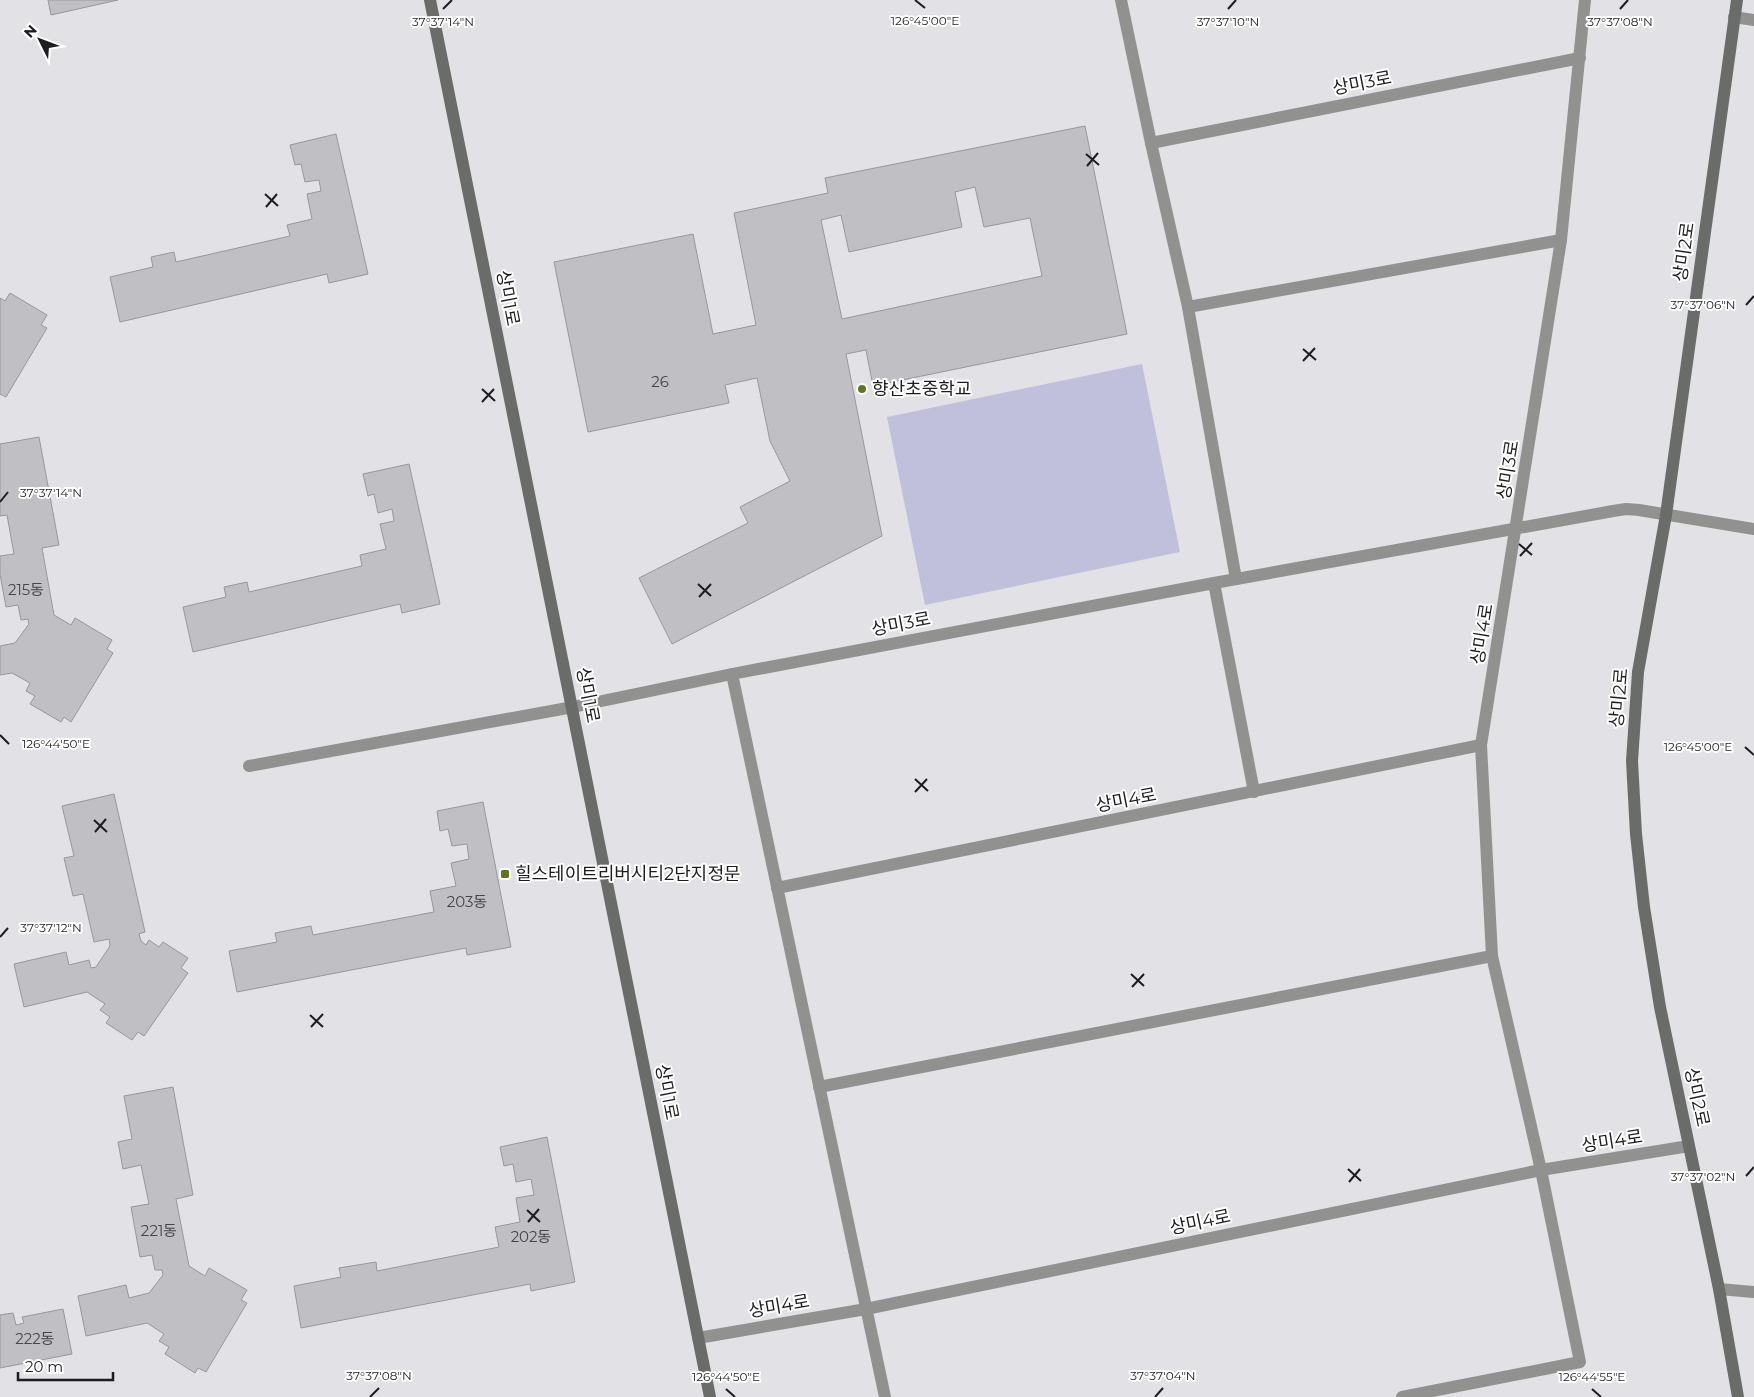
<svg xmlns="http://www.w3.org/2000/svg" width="1754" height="1397" font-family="Montserrat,'Noto Sans KR',sans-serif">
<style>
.green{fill:#c0bfdc}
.building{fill:#bfbfc4;stroke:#97979c;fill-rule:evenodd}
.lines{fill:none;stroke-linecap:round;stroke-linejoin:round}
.lane{stroke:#91928f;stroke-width:12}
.street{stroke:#91928f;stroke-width:12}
.secondary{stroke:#6a6c69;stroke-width:12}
.ticks{fill:none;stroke:#1d1d1f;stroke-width:2}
.poi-dot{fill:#607627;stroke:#fff;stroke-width:2}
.labels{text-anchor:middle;stroke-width:4;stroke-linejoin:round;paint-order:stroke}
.number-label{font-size:15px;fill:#464648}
.street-label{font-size:18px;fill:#1d1d1f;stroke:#fff}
.poi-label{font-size:18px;fill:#1d1d1f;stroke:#fff;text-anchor:start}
.ticks-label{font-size:12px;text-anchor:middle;fill:#1d1d1f;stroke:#fff;stroke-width:4;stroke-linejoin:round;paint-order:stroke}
</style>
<rect width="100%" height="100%" fill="#e1e1e6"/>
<path class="green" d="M1142,364L1180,552L925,605L887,417Z"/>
<g class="building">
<path d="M48,0H118L51,15Z"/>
<path d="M1085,126L1127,334L873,386L866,350L846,354L882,536L672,644L639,578L748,523L740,507L790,481L770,441L757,378L725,385L729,403L588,432L554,262L693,234L713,334L756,325L734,213L828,193L825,178ZM975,187L984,227L1030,218L1042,276L842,319L821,220L841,215L849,252L962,227L955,192Z"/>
<path d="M336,134L368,274L329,283L327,274L120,322L110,277L153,267L151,257L174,252L176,262L290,236L287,225L312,219L307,194L321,191L319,180L305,182L301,164L295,165L290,145Z"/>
<path d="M10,293L47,315L41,325L47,328L6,397L0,394V298L5,301Z"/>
<path d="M39,437L59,545L42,548L54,615L71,625L75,618L112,640L107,649L113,653L71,722L64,717L61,722L30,704L35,696L26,691L30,683L12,673L0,675V646L15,643L29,624L28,619L21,620L18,605L6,607L0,574V556L14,554L7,515L0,516V444Z"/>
<path d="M409,464L440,604L402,613L400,604L193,652L183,607L226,597L224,587L247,582L249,592L362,566L360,555L386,549L380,524L394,521L392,509L378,513L374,494L368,496L363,474Z"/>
<path d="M114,794L145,932L139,934L141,941L146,945L149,940L159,947L163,942L188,958L181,968L188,973L144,1036L138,1032L132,1040L106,1023L110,1017L100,1010L105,1004L87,992L24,1007L14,964L66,952L69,965L89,960L91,968L96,967L110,946L109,939L94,942L83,894L73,896L64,858L74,856L62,806Z"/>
<path d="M483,802L511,947L467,955L466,948L237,992L229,951L277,942L275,933L311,926L313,935L434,912L430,891L456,886L451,863L469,859L467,844L452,846L448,829L440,831L437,811Z"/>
<path d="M173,1087L193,1195L176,1199L189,1266L205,1276L209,1268L247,1290L241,1300L247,1303L206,1372L198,1368L195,1373L165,1354L169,1347L159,1341L164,1334L147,1323L86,1336L78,1296L126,1285L129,1298L149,1293L163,1275L162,1270H155L152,1255L140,1257L131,1207L149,1204L141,1165L123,1169L118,1142L132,1139L124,1096Z"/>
<path d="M547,1137L575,1282L531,1291L530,1284L301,1328L294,1286L341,1277L339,1268L376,1262L377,1271L499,1247L495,1227L520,1222L516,1198L534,1195L531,1179L516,1182L513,1164L504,1166L500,1147Z"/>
<path d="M63,1309L72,1354L0,1368V1315L13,1313L16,1325L24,1323L22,1317Z"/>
</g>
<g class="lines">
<path class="lane" d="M1719,1289L1754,1292"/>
<g class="street">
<path d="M1121,0L1151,143L1188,307L1236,579"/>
<path d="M1734,17L1754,20"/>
<path d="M1151,143L1580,58"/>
<path d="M1188,307L1561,240"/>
<path d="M1214,583L1254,792"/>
<path d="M732,674L885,1397"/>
<path d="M249,766L573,707L732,674L1214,583L1613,511L1626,509L1639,510L1754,529"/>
<path d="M777,888L1481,745"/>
<path d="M819,1087L1492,956"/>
<path d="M698,1338L866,1309L1541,1170L1689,1146"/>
<path d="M1402,1397L1580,1362L1541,1170L1492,956L1481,745L1561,240L1585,0"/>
</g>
<g class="secondary">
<path d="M430,0L710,1397"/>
<path d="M1737,0L1666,515L1638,672L1632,761L1636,834L1644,907L1660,1007L1719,1289L1738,1397"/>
</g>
</g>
<path class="ticks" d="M915,0L925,8M443,9L452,0M1228,9L1236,0M1620,9L1628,0M1086,154L1099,165M1087,166L1098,153M265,194L278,206M266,207L277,194M1746,305L1754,296M1303,349L1316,360M1303,361L1315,348M482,389L495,401M482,402L494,389M0,502L8,492M1519,544L1532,555M1520,556L1532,543M698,584L711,596M699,597L711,584M0,735L9,744M1745,747L1754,755M915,779L928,791M915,792L927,779M94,820L107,832M95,832L106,819M0,937L8,928M1131,974L1144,986M1132,987L1144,974M310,1015L323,1027M311,1027L323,1014M1348,1169L1361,1181M1746,1176L1754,1167M1349,1182L1360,1169M527,1210L540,1222M528,1222L539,1209M726,1389L735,1397M1592,1389L1601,1397M370,1397L379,1388M1155,1397L1163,1388"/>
<g class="poi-dot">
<circle cx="862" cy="389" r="5"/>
<rect x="500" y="869" width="10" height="10" rx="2.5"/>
</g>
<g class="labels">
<g class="number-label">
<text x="660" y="387">26</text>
<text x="26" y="595">215동</text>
<text x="467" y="907">203동</text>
<text x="159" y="1236">221동</text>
<text x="531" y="1242">202동</text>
<text x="35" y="1344">222동</text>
</g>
<g class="street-label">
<text transform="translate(1362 83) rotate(-11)" y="6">상미3로</text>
<text transform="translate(1684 252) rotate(-82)" y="6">상미2로</text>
<text transform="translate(508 298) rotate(79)" y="6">상미1로</text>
<text transform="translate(1508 470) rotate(-81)" y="6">상미3로</text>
<text transform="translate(901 624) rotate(-11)" y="6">상미3로</text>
<text transform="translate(1482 634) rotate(-81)" y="6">상미4로</text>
<text transform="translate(588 695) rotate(79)" y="6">상미1로</text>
<text transform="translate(1619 698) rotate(-85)" y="6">상미2로</text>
<text transform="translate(1126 800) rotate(-11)" y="6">상미4로</text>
<text transform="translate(667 1092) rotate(79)" y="6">상미1로</text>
<text transform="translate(1697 1097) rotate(78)" y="6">상미2로</text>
<text transform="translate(1612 1141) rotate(-9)" y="6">상미4로</text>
<text transform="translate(1200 1222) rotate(-12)" y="6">상미4로</text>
<text transform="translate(779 1306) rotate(-10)" y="6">상미4로</text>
</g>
<g class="poi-label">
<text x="872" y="395">향산초중학교</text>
<text x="515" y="880">힐스테이트리버시티2단지정문</text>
</g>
</g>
<g class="ticks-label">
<text x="925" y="25">126°45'00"E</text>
<text x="443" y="26">37°37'14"N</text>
<text x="1228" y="26">37°37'10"N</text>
<text x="1620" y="26">37°37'08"N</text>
<text x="1703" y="309">37°37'06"N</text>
<text x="51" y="497">37°37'14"N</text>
<text x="56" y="748">126°44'50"E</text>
<text x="1698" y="751">126°45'00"E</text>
<text x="51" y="932">37°37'12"N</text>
<text x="1703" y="1181">37°37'02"N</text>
<text x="379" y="1380">37°37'08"N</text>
<text x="1163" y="1380">37°37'04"N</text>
<text x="726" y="1381">126°44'50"E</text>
<text x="1592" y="1381">126°44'55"E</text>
</g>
<g transform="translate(40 40) rotate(312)" stroke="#ffffff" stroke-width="4" paint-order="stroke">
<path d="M0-4L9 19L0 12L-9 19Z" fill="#1d1d1f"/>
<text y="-8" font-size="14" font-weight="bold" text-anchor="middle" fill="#1d1d1f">N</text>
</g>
<path d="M18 1372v8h95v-8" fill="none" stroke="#1d1d1f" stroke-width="2.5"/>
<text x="25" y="1372" font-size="15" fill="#1d1d1f" stroke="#ffffff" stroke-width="4" paint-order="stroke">20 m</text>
</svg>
